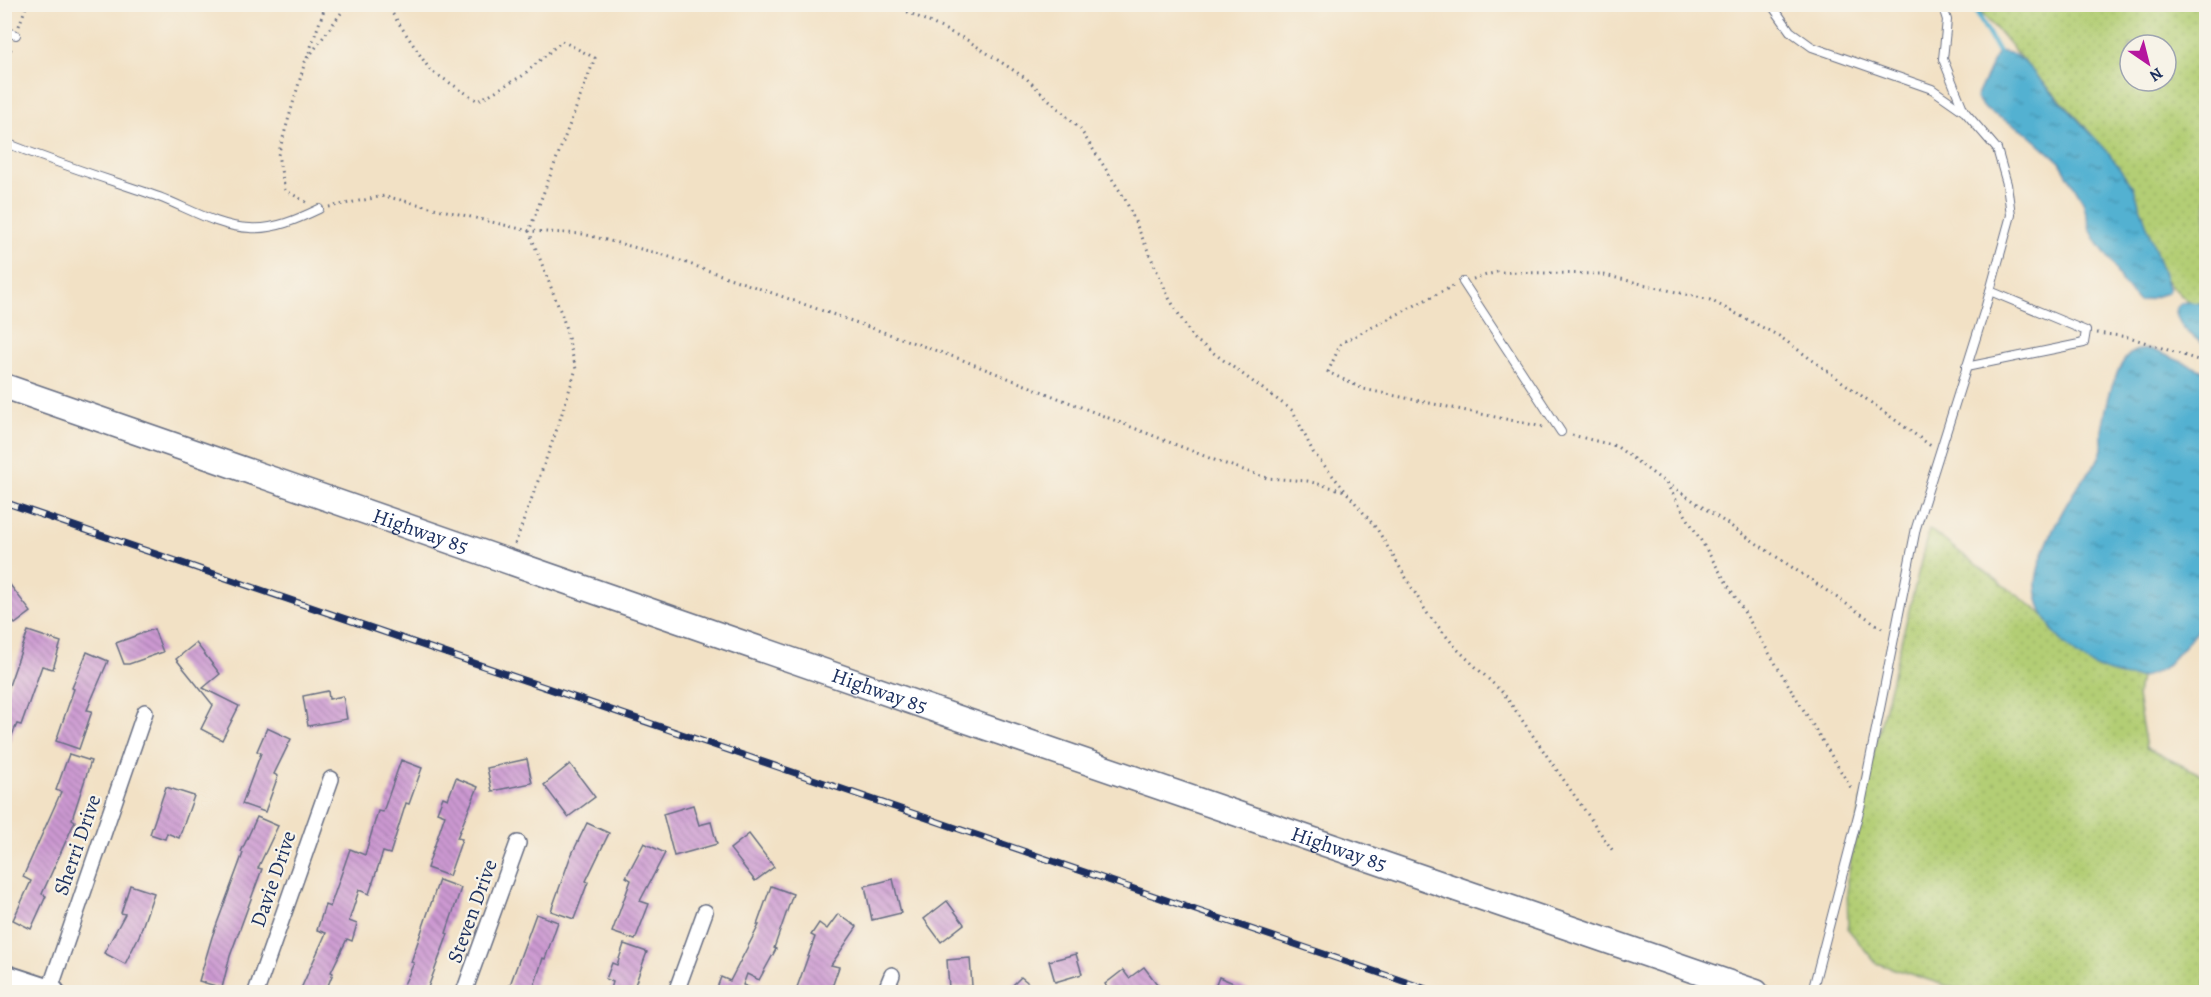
<svg xmlns="http://www.w3.org/2000/svg" width="2211" height="997" font-family="Alegreya,serif">
<style>
.grass{fill:url(#grass-dots);stroke:#677e69;stroke-width:1.5;fill-rule:evenodd}
.water{fill:url(#water-ripples);stroke:#377098;stroke-width:1.5}
.lines{fill:none;stroke-linecap:round;stroke-linejoin:round}
.stream{stroke:#53b1d1;stroke-width:5}
.building{fill:url(#building-back-hatch)}
.lane-casing{stroke:#666d82;stroke-width:10}
.street-casing{stroke:#666d82;stroke-width:18}
.secondary-casing{stroke:#666d82;stroke-width:26}
.primary-casing{stroke:#666d82;stroke-width:27}
.path{stroke:#666d82;stroke-width:3;stroke-dasharray:1.5 4.5;stroke-linecap:butt}
.lane{stroke:#fff;stroke-width:8}
.street{stroke:#fff;stroke-width:15}
.secondary{stroke:#fff;stroke-width:22}
.primary{stroke:#fff;stroke-width:24}
.rail-casing{stroke:#1b2f5e;stroke-width:7}
.rail{stroke:#f7f3e8;stroke-width:4.5;stroke-dasharray:14;stroke-linecap:butt}
.labels{text-anchor:middle;stroke-width:4.5;stroke-linejoin:round;paint-order:stroke}
.street-label{font-size:21px;fill:#1b2f5e;stroke:#f7f3e8}
</style>
<defs>
<pattern id="grass-dots" width="8" height="8" patternUnits="userSpaceOnUse" patternTransform="scale(1.5)"><rect width="8" height="8" fill="#b3ce74"/><path d="M2 2h.1M6 6h.1" fill="none" stroke="#99b167" stroke-width="1.8" stroke-linecap="round"/></pattern>
<pattern id="water-ripples" width="26" height="14" patternUnits="userSpaceOnUse" patternTransform="scale(1.5)"><rect width="26" height="14" fill="#53b1d1"/><path d="M2 4q2-2 4 0t4 0M15 11q2-2 4 0t4 0" fill="none" stroke="#4490ad"/></pattern>
<pattern id="building-back-hatch" width="6" height="6" patternUnits="userSpaceOnUse" patternTransform="scale(1.5)"><rect width="6" height="6" fill="#cc99d1"/><path d="M-1 5l2 2M0 0l6 6M5-1l2 2" fill="none" stroke="#a57dad"/></pattern>
</defs>
<rect width="100%" height="100%" fill="#f7f3e8"/>
<filter id="ink" filterUnits="userSpaceOnUse"><feTurbulence type="fractalNoise" baseFrequency=".0167" numOctaves="2"/><feDisplacementMap in="SourceGraphic" scale="12" xChannelSelector="R" yChannelSelector="G"/><feConvolveMatrix kernelMatrix="1 2 1 2 8 2 1 2 1" color-interpolation-filters="sRGB"/></filter>
<filter id="wash" filterUnits="userSpaceOnUse"><feTurbulence type="fractalNoise" baseFrequency=".008" numOctaves="4" result="noise"/><feDisplacementMap in="SourceGraphic" scale="24" xChannelSelector="R" yChannelSelector="G"/><feGaussianBlur stdDeviation="1.35" result="paint"/><feColorMatrix in="noise" values="0 0 0 0 0 0 0 0 0 0 0 0 0 0 0 0 0 1.4 0 .05"/><feComposite in="paint" operator="in"/></filter>
<g filter="url(#wash)">
<rect width="100%" height="100%" fill="#f2e1c5"/>
<g class="grass">
<path d="M1973,5H2206V304L2188,302L2166,280L2156,254L2084,125L2025,63L2001,34ZM2130,45H2166V81H2130Z"/>
<path d="M1929,529L2045,616L2052,630L2124,676L2140,677L2137,696L2146,748L2206,777V992H1966L1876,963L1848,929L1847,881L1861,804Z"/>
</g>
<g class="water">
<path d="M1998,51L2014,54L2025,63L2108,152L2134,188L2169,290L2167,293L2139,302L2122,283L2111,261L2097,242L2090,229L2083,201L2060,162L2025,131L1986,110L1976,98Z"/>
<path d="M2188,302L2206,304V346C2194,337 2175,325 2176,308L2181,303Z"/>
<path d="M2151,349L2206,372C2207,437 2206,502 2206,567C2206,579 2210,608 2206,617C2201,626 2170,664 2162,669C2156,673 2147,676 2140,677C2094,681 2039,633 2036,587C2035,559 2064,506 2080,483C2088,472 2099,463 2102,449C2103,443 2101,437 2102,431C2105,411 2114,363 2133,352C2138,349 2145,350 2151,349Z"/>
</g>
<g class="lines">
<path class="stream" d="M1972,4L1998,51"/>
</g>
<g id="blocks">
<g class="building">
<path d="M4,577L31,612L15,624L4,611Z"/>
<path d="M154,629L163,652L129,664H124L116,643Z"/>
<path d="M28,631L61,642L53,669L42,666L21,725L17,724L4,753V700Z"/>
<path d="M196,643L220,674L203,688L239,706L222,740L201,729L213,705L176,659Z"/>
<path d="M87,652L108,661L87,710L92,711L79,749L56,741L74,689L72,688Z"/>
<path d="M328,691L329,699L343,696L347,719L308,726L303,696Z"/>
<path d="M267,728L291,739L274,774L278,776L265,812L242,804L261,753L257,751Z"/>
<path d="M69,754L91,761L72,819L75,821L42,894L46,896L31,929L13,920L31,881L23,877L61,792L56,790Z"/>
<path d="M527,759L532,783L492,791L487,768Z"/>
<path d="M401,760L422,768L409,804L406,803L390,854L383,852L369,894L359,890L349,921L357,924L352,941L347,939L331,972L333,973L325,993H299L326,933L317,930L325,905L330,907L350,849L365,855L378,811L383,812Z"/>
<path d="M570,764L595,797L568,817L544,785Z"/>
<path d="M456,778L478,787L457,838L462,839L449,876L427,868L445,815L437,812L443,797L448,799Z"/>
<path d="M166,787L194,796L179,838L167,833L165,839L150,834Z"/>
<path d="M693,805L699,825L711,822L717,844L674,856L663,814Z"/>
<path d="M257,817L278,826L258,868L262,869L230,956L222,988L199,981L212,937L243,853L241,852Z"/>
<path d="M587,823L609,833L586,881L588,882L574,919L551,911L570,858Z"/>
<path d="M749,834L774,867L755,881L730,849Z"/>
<path d="M644,843L665,853L640,901L649,904L635,940L612,932L631,880L626,877Z"/>
<path d="M893,879L901,913L872,920L865,886Z"/>
<path d="M439,880L461,888L446,933L448,934L426,993H400L414,963L411,962Z"/>
<path d="M130,885L154,893L139,936L125,964L104,953L125,914L121,913Z"/>
<path d="M771,886L793,894L774,948L776,949L759,980L747,974L743,985L759,991L758,993H715L721,977L730,981L759,925H757Z"/>
<path d="M947,901L964,924L941,942L924,919Z"/>
<path d="M536,914L558,922L545,959L543,958L532,993H507Z"/>
<path d="M838,914L857,927L831,965L839,967L830,993H795L815,937L811,935L819,923L827,929Z"/>
<path d="M624,944L647,952L632,993H610L613,982L606,979L612,963L617,965Z"/>
<path d="M1076,954L1082,974L1055,982L1049,961Z"/>
<path d="M970,958L972,986L949,988L947,960Z"/>
<path d="M1144,967L1164,993H1110L1105,984L1123,970L1129,978Z"/>
<path d="M1021,977L1026,981L1038,993H1005Z"/>
<path d="M1219,977L1255,992V993H1213Z"/>
</g>
</g>
</g>
<g filter="url(#ink)">
<use href="#blocks" fill-opacity="0" stroke="#666d82" stroke-width="1.5"/>
<g class="lines">
<g class="lane-casing">
<g id="lane">
<path d="M1771,4L1790,31L1812,47L1932,89L1965,112L1997,149L2007,184L2011,215L1985,309L1916,528L1861,804L1812,992"/>
<path d="M1942,4L1947,20L1943,59L1964,111"/>
<path d="M4,31L16,35"/>
<path d="M4,142C55,163 107,179 159,197C188,208 218,227 250,228C274,230 298,219 319,209"/>
<path d="M1463,282L1561,432"/>
<path d="M1966,367L2084,343L2086,331L1990,291"/>
</g>
</g>
<g class="street-casing">
<g id="street">
<path d="M49,992L145,712"/>
<path d="M256,992L331,779"/>
<path d="M464,992L518,843"/>
<path d="M676,992L705,912"/>
<path d="M885,992L892,975"/>
</g>
</g>
<g class="secondary-casing">
<path id="secondary" d="M4,976L53,992"/>
</g>
<g class="primary-casing">
<g id="primary">
<path id="s1" d="M4,386L941,712L1756,992"/>
</g>
</g>
<g class="path">
<path d="M891,4L967,40L1027,79L1080,129L1125,199L1169,298L1193,338L1293,411L1313,452L1377,529L1427,613L1457,649L1504,694L1613,851"/>
<path d="M19,26L27,4"/>
<path d="M307,58L326,4"/>
<path d="M4,67L12,46"/>
<path d="M306,202L285,190L278,155L305,62L344,9L352,4"/>
<path d="M329,207L384,196L529,231L595,58L562,41L522,76L478,101L430,70L386,4"/>
<path d="M1473,279L1497,272L1600,274L1710,300L1779,336L1931,446"/>
<path d="M1453,286L1341,343L1328,372L1363,389L1543,427"/>
<path d="M2097,333L2129,337L2198,360L2206,365"/>
<path d="M1572,435L1616,446L1666,483L1851,788"/>
<path d="M1667,483L1885,630"/>
<path d="M515,544L557,429L576,369L563,318L529,231L583,234L664,255L960,359L1217,461L1267,478L1307,481L1345,491"/>
</g>
<use href="#lane" class="lane"/>
<use href="#street" class="street"/>
<use href="#secondary" class="secondary"/>
<use href="#primary" class="primary"/>
<g class="rail-casing">
<path id="rail" d="M4,502L1435,992"/>
</g>
<use href="#rail" class="rail"/>
</g>
</g>
<g class="labels">
<g class="street-label">
<text dy="7" stroke="none"><textPath href="#s1" startOffset="441">Highway 85</textPath></text>
<text dy="7" stroke="none"><textPath href="#s1" startOffset="927">Highway 85</textPath></text>
<text transform="translate(77 845) rotate(-71)" y="7">Sherri Drive</text>
<text dy="7" stroke="none"><textPath href="#s1" startOffset="1413">Highway 85</textPath></text>
<text transform="translate(273 879) rotate(-71)" y="7">Davie Drive</text>
<text transform="translate(472 911) rotate(-70)" y="7">Steven Drive</text>
</g>
</g>
<rect width="2211" height="997" fill="none" stroke="#f7f3e8" stroke-width="24"/>
<g transform="translate(2148 63) rotate(145)"><circle r="28" fill="#f7f3e8" stroke="#9fa5b1" stroke-width="1.5"/>
<path d="M0-4.5L10 22L0 15L-10 22Z" fill="#b5179e"/>
<text y="-9" font-size="16" font-weight="bold" text-anchor="middle" fill="#1b2f5e">N</text>
</g>
</svg>
